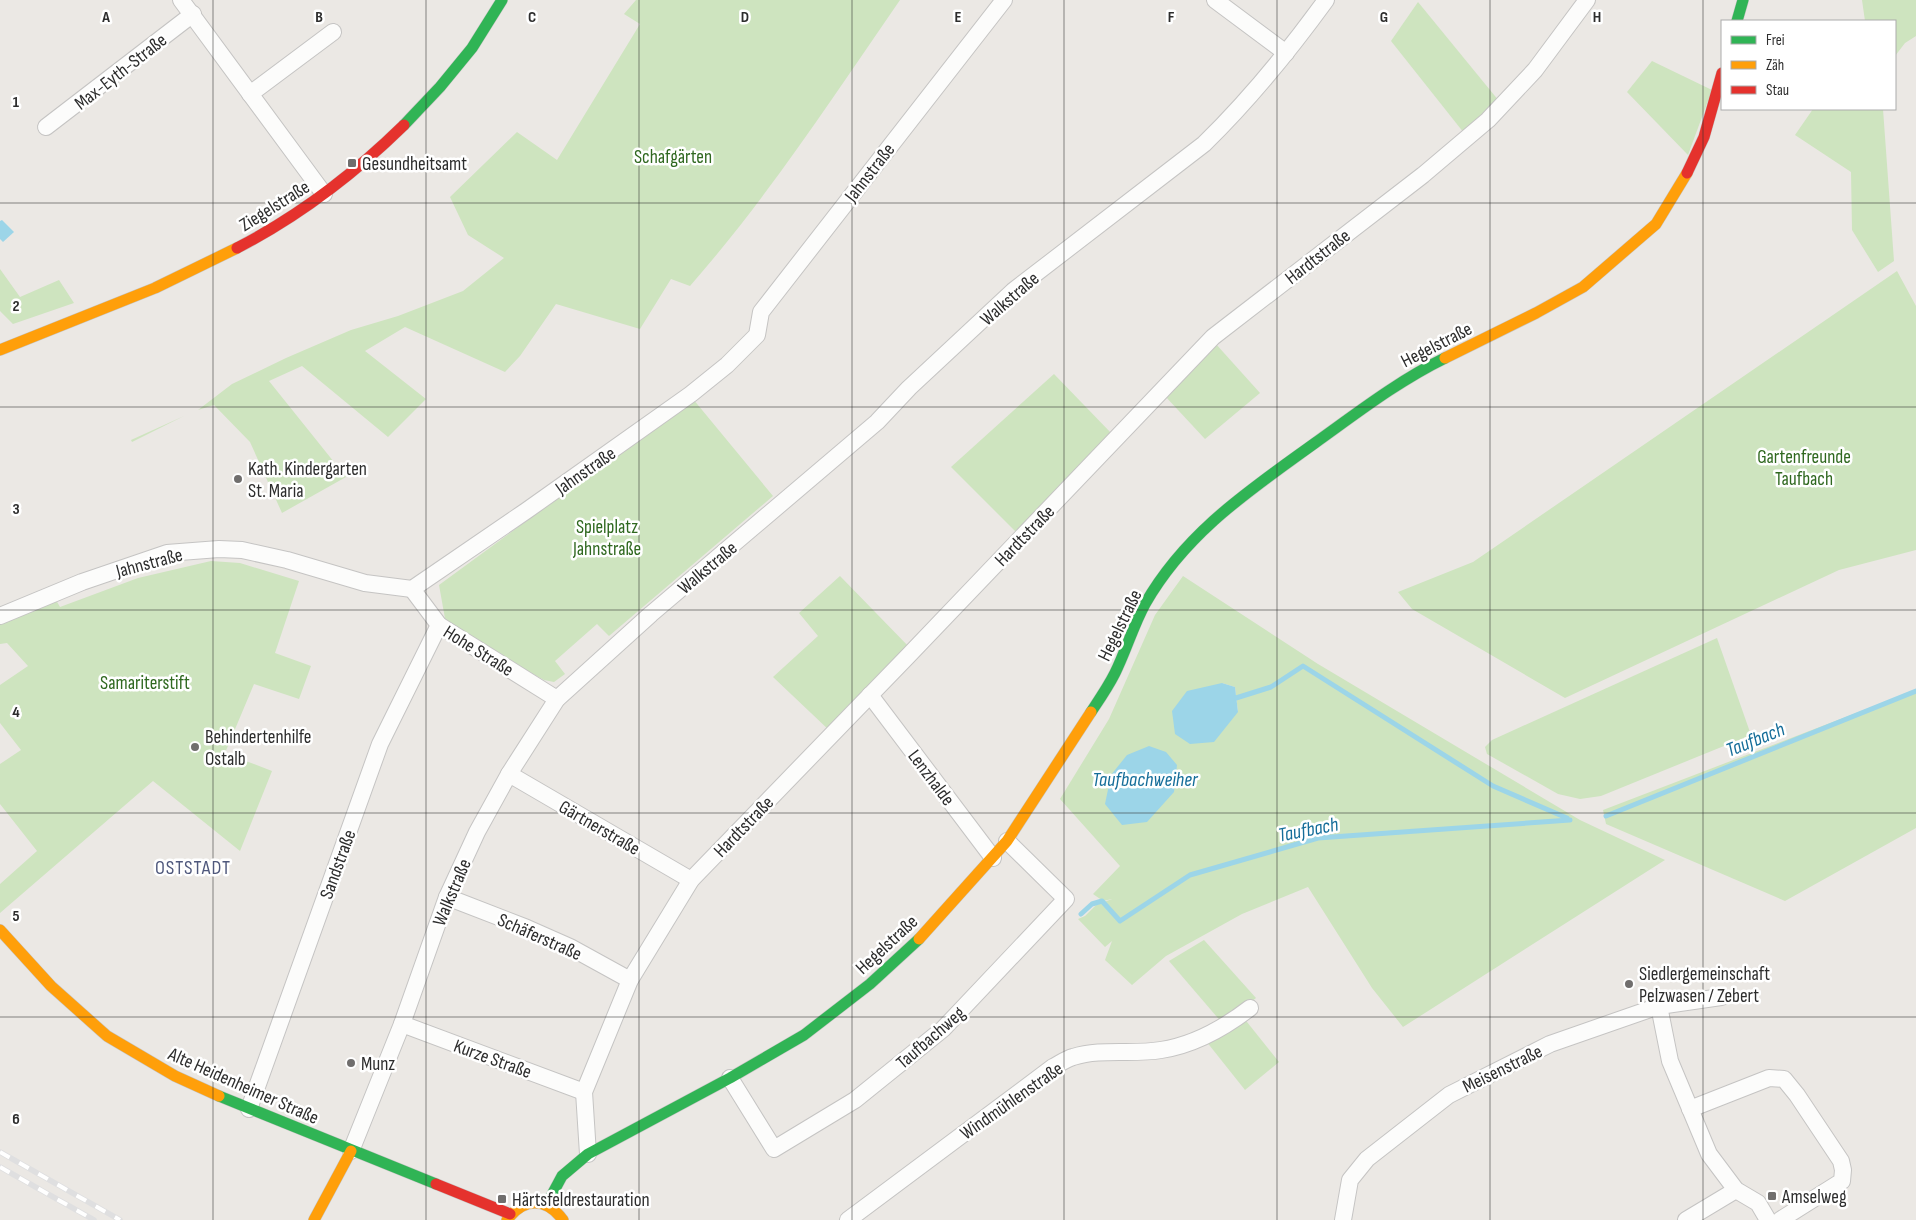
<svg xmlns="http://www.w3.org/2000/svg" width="1916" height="1220" font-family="'Sofia Sans Condensed',sans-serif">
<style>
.green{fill:#cee4bf;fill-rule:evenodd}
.water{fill:#9cd5e8}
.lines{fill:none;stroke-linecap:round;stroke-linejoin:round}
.stream{stroke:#9cd5e8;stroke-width:5}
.street-casing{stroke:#c5c4c3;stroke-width:18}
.fast-casing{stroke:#c5c4c3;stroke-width:12}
.slow-casing{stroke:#c5c4c3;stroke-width:12}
.jam-casing{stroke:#c5c4c3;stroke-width:12}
.street{stroke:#fcfcfb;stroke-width:16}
.fast{stroke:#30b455;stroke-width:11}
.slow{stroke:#ff9f0a;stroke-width:11}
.jam{stroke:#e5322d;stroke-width:11}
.rail-casing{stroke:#dfdfe0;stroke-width:5.5}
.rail{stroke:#fff;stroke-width:4;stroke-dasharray:11;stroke-linecap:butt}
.grid{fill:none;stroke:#2d2d2d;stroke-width:1;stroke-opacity:0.55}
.poi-dot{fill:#706e6d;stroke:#fff;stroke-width:2}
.labels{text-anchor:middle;stroke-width:5;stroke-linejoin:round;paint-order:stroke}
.street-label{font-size:19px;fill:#2d2d2d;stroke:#fff}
.park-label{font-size:19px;fill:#2f681f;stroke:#fff}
.poi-label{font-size:19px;fill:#2d2d2d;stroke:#fff;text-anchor:start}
.water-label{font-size:20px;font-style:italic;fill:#156d99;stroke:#fff}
.neighbourhood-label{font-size:20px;letter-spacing:1px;fill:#4f587c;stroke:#fff}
.grid-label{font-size:16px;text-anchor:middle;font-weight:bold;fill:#2d2d2d;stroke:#fff;stroke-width:5;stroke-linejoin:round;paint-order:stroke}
</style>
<rect width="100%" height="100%" fill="#ebe8e4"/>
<g class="green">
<path d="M636,0H900C833,97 768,197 690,286L671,279L640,329L556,304L520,356L505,372L405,327L365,351L426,399L388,437L302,366L269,381L346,477L282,513L250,442L214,405L198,410L232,384L286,358L351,330L398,316L463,291L504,258L468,235L450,197L517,132L557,160L640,24L624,14Z"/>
<path d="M1862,0H1916V36L1905,43L1895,56V21H1865Z"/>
<path d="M1418,2L1499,101L1464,133L1391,41Z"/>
<path d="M1652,61L1712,90L1688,155L1627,92Z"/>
<path d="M1813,109H1883L1894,261L1878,272L1852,230L1851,172L1795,135Z"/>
<path d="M0,269L20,297L59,280L74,303L13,324L0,311Z"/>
<path d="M1897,271L1916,306V550L1839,570L1565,698L1412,609L1398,592L1473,562Z"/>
<path d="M1215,343L1260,393L1205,439L1165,396Z"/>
<path d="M1054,374L1113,435L1018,534L951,467Z"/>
<path d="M693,399L773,496L609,636L597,624L555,661L565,674L554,682L544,680L491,651L446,624L439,585Z"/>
<path d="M184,416L132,442L131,440Z"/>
<path d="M211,561L240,563L299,581L275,653L311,666L299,699L254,684L225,753L272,771L240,851L153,781L0,913V884L37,851L0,804V764L21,750L0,723V685L28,666L7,643L0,644V623L56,600L60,607L138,578Z"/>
<path d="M840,576L911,649L830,731L773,677L818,636L799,613Z"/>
<path d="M1183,576L1318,664L1580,820L1665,860L1403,1027L1372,988L1308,887L1242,914L1166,956L1132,985L1105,960L1112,941L1105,947L1078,919L1085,916L1096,905L1112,899L1103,901L1093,894L1120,866L1060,799L1109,719L1155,615ZM1222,683L1235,687L1238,712Z"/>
<path d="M1717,638L1751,735L1601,796L1580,799L1558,794L1487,754L1485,747L1492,740Z"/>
<path d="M1916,690V828L1785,901L1606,824L1603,810Z"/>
<path d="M1204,940L1256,998L1223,1024L1169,961Z"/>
<path d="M1243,1017L1279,1062L1245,1090L1206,1041Z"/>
</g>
<g class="water">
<path d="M2,220L14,232L3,242L0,239V221Z"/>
<path d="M1222,683L1235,687L1238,712L1214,742L1190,744L1175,734L1172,711L1187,691Z"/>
<path d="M1149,746L1166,752L1177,765L1174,792L1147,822L1122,825L1105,804L1111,775L1127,755Z"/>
</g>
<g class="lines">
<g class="stream">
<path d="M1236,698L1271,687L1303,666L1493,786L1567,818"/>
<path d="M1606,816L1916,691"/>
<path d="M1081,914L1092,904L1102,901L1120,921L1190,875L1318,838L1570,820"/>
</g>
<g class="street-casing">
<g id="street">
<path d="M181,0L324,194"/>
<path d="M1215,0L1286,53"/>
<path d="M250,94L333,32"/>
<path d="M46,127L193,14"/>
<path d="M412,589L439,625L557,699"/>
<path d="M0,616L82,582L167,553L219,549L242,550L287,560L365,583L412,589L526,511L691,394L727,365L757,335L761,312L1004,0"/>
<path d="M870,695L993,858"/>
<path d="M509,774L691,880"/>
<path d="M447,897L527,928L570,947L630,980"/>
<path d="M1659,1006L1670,1061L1709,1154L1736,1190L1758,1203L1768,1220"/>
<path d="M402,1024L584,1092"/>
<path d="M730,1078L774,1149L855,1100L943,1029L1066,899L1007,841"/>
<path d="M249,1109L380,744L439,625"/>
<path d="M1690,1109L1769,1078L1784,1079L1797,1095L1841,1161L1843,1170L1842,1181L1780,1220"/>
<path d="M351,1151L402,1024L447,897L477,832L509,774L557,699L651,614L877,422L909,388L1013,291L1204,144C1249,100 1289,51 1326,0"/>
<path d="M588,1154L584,1092L630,980L691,880L908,656L1213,337L1423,175L1488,120L1535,70L1587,0"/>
<path d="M848,1220L1053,1067C1059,1064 1066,1059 1073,1057C1102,1048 1132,1055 1161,1050C1194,1045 1224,1028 1250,1008"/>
<path d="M1343,1220L1350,1180L1367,1159L1449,1095L1550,1044L1659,1006L1721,997"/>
<path d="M1686,1220L1736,1190"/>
</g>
</g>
<g class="fast-casing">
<g id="fast">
<path d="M1737,21L1743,0"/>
<path d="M404,125L440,87L472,48L502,0"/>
<path d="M1091,712C1099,700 1108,687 1115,673C1126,651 1133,626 1145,604C1186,532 1250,490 1315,443C1357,413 1398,381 1445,358"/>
<path d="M219,1096L436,1184"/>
<path d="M547,1204L562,1176L588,1154L730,1078L804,1035L870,984L919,939"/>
</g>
</g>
<g class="slow-casing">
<g id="slow">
<path d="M0,350L155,288L237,248"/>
<path d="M1445,358L1536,313L1583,287L1656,224L1687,173"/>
<path d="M0,930L51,986L107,1036L175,1076L219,1096"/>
<path d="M919,939L1007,841L1091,712"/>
<path d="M314,1220L351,1151"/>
<path d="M507,1220C524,1197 546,1197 563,1220"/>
</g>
</g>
<g class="jam-casing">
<g id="jam">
<path d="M1687,173L1704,137L1722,73"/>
<path d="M237,248C299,216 354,174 404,125"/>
<path d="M436,1184L510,1214"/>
</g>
</g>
<use href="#street" class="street"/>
<use href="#fast" class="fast"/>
<use href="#slow" class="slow"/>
<use href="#jam" class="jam"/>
<g class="rail-casing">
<g id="rail">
<path d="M0,1152L120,1220"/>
<path d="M0,1167L94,1220"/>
</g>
</g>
<use href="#rail" class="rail"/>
</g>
<path class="grid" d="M213,0V1220M426,0V1220M639,0V1220M852,0V1220M1064,0V1220M1277,0V1220M1490,0V1220M1703,0V1220M0,203H1916M0,407H1916M0,610H1916M0,813H1916M0,1017H1916"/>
<g class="poi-dot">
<rect x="347" y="158" width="10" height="10" rx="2.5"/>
<circle cx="238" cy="479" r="5"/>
<circle cx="195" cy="747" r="5"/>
<circle cx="1629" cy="984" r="5"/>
<circle cx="351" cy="1063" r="5"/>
<rect x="1767" y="1191" width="10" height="10" rx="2.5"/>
<rect x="497" y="1194" width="10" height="10" rx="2.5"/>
</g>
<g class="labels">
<g class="street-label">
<text transform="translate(120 71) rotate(-38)" y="7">Max-Eyth-Straße</text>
<text transform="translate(869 172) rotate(-52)" y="7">Jahnstraße</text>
<text transform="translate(274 205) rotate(-32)" y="7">Ziegelstraße</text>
<text transform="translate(1317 256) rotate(-38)" y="7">Hardtstraße</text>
<text transform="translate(1009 298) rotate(-41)" y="7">Walkstraße</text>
<text transform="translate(1436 344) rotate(-27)" y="7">Hegelstraße</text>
<text transform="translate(585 470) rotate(-35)" y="7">Jahnstraße</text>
<text transform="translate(1024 535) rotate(-46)" y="7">Hardtstraße</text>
<text transform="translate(149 562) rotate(-15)" y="7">Jahnstraße</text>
<text transform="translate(707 567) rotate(-40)" y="7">Walkstraße</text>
<text transform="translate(1119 625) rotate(-64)" y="7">Hegelstraße</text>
<text transform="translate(479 650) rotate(32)" y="7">Hohe Straße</text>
<text transform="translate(932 777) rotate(53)" y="7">Lenzhalde</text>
<text transform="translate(743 826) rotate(-46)" y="7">Hardtstraße</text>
<text transform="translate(600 827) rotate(30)" y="7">Gärtnerstraße</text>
<text transform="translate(337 864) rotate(-70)" y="7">Sandstraße</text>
<text transform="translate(451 892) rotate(-67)" y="7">Walkstraße</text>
<text transform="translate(540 936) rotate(24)" y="7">Schäferstraße</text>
<text transform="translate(886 944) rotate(-43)" y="7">Hegelstraße</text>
<text transform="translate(930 1037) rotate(-41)" y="7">Taufbachweg</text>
<text transform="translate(493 1058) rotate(20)" y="7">Kurze Straße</text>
<text transform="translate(1502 1068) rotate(-26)" y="7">Meisenstraße</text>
<text transform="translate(244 1085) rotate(24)" y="7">Alte Heidenheimer Straße</text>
<text transform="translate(1011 1100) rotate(-35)" y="7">Windmühlenstraße</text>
</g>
<g class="park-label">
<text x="673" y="163">Schafgärten</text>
<text x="1804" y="463">Gartenfreunde<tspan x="1804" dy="22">Taufbach</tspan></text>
<text x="607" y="533">Spielplatz<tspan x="607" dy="22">Jahnstraße</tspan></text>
<text x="145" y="689">Samariterstift</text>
</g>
<g class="poi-label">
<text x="362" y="170">Gesundheitsamt</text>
<text x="248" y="475">Kath. Kindergarten<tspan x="248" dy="22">St. Maria</tspan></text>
<text x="205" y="743">Behindertenhilfe<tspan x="205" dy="22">Ostalb</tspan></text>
<text x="1639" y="980">Siedlergemeinschaft<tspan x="1639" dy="22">Pelzwasen / Zebert</tspan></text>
<text x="361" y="1070">Munz</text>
<text x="1782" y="1203">Amselweg</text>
<text x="512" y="1206">Härtsfeldrestauration</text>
</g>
<g class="water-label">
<text transform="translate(1755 739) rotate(-22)" y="7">Taufbach</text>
<text x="1145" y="786">Taufbachweiher</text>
<text transform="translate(1308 829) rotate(-11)" y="7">Taufbach</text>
</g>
<g class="neighbourhood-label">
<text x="193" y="874">OSTSTADT</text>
</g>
</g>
<g class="grid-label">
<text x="106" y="22">A</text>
<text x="319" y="22">B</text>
<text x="532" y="22">C</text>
<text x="745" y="22">D</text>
<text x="958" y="22">E</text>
<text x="1171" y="22">F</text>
<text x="1384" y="22">G</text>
<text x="1597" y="22">H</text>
<text x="16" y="107">1</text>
<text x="16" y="311">2</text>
<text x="16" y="514">3</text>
<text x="16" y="717">4</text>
<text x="16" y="921">5</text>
<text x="16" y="1124">6</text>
</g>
<rect x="1721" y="20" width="175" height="90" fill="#ffffff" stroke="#ababab"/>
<rect x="1731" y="36" width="25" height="8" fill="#30b455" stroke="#ababab"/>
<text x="1766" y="45" font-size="15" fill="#2d2d2d">Frei</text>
<rect x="1731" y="61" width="25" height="8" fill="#ff9f0a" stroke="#ababab"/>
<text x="1766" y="70" font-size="15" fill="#2d2d2d">Zäh</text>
<rect x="1731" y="86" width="25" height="8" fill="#e5322d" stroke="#ababab"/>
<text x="1766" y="95" font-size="15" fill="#2d2d2d">Stau</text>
</svg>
